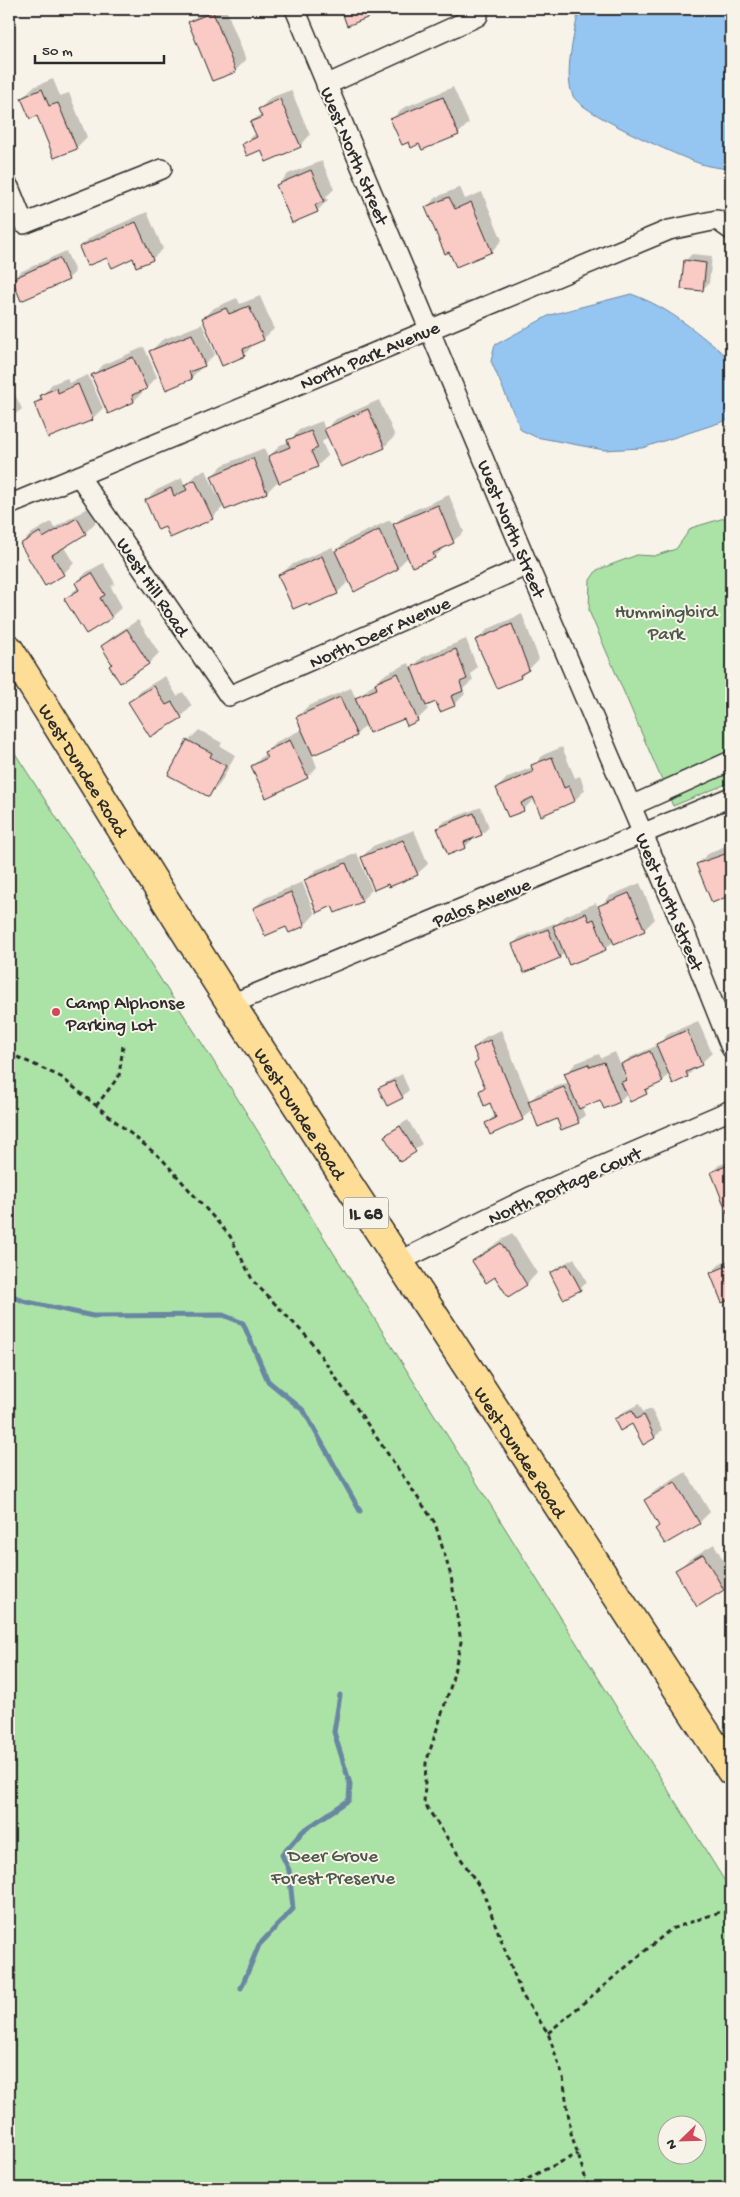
<svg xmlns="http://www.w3.org/2000/svg" width="740" height="2197" font-family="'Gochi Hand',sans-serif">
<style>
.green{fill:#abe3a7;stroke:#6b8769;fill-rule:evenodd}
.water{fill:#95c5f1;stroke:#6b87a2}
.shadow{fill:#0003;fill-rule:evenodd}
.lines{fill:none;stroke-linecap:round;stroke-linejoin:round}
.stream{stroke:#6b87a2;stroke-width:5}
.building{fill:#facac5;stroke:#2b2b2b}
.street-casing{stroke:#2b2b2b;stroke-width:22}
.primary-casing{stroke:#2b2b2b;stroke-width:31}
.path{stroke:#2b2b2b;stroke-width:3;stroke-dasharray:5 4;stroke-linecap:butt}
.street{stroke:#f7f3e8;stroke-width:19}
.primary{stroke:#fedd96;stroke-width:28}
.poi-dot{fill:#d1495b;stroke:#f7f3e8;stroke-width:2}
.labels{text-anchor:middle;stroke-width:4;stroke-linejoin:round;paint-order:stroke}
.shield{fill:#f7f3e8;stroke:#686764;stroke-width:1}
.shield-label{font-size:18px;font-weight:bold;fill:#2b2b2b}
.street-label{font-size:19px;fill:#2b2b2b;stroke:#f7f3e8}
.park-label{font-size:19px;fill:#4b594a;stroke:#f7f3e8}
.poi-label{font-size:19px;fill:#2b2b2b;stroke:#f7f3e8;text-anchor:start}
</style>
<rect width="100%" height="100%" fill="#f7f3e8"/>
<filter id="ink" filterUnits="userSpaceOnUse"><feTurbulence type="fractalNoise" baseFrequency=".02" numOctaves="2"/><feDisplacementMap in="SourceGraphic" scale="10" xChannelSelector="R" yChannelSelector="G"/><feConvolveMatrix kernelMatrix="1 2 1 2 8 2 1 2 1" color-interpolation-filters="sRGB"/></filter>
<g filter="url(#ink)">
<g class="green">
<path d="M731,516V782L673,806L589,611L590,580L597,570L637,555L654,556L676,549L691,528Z"/>
<path d="M9,744L234,1093L731,1891V2188H9ZM698,2124V2154H668V2124Z"/>
</g>
<g class="water">
<path d="M579,9H731V169C721,168 710,167 701,164C680,157 581,113 573,96C563,75 575,31 579,9Z"/>
<path d="M631,294C671,308 699,334 731,360V419L642,448L604,450L536,437L521,430L491,361L495,345L550,315Z"/>
</g>
<g class="shadow">
<path d="M208,9H226L246,60L235,71L190,22L201,12Z"/>
<path d="M342,9H381L377,13L348,24Z"/>
<path d="M53,79L60,96L69,93L87,137L76,148L38,114L22,98L33,87Z"/>
<path d="M453,87L469,123L458,134L420,143L410,140L392,119L403,108Z"/>
<path d="M291,90L310,135L300,146L262,149L244,144L256,133L252,122L262,113L260,109L270,98Z"/>
<path d="M322,161L334,189L326,197L328,200L317,211L278,185L288,174Z"/>
<path d="M460,187L465,199L482,192L502,240L492,251L456,266L426,207L437,197Z"/>
<path d="M147,212L163,249L152,259L108,256L80,247L91,237Z"/>
<path d="M66,251L75,272L68,279H13L20,272Z"/>
<path d="M692,254L712,256L709,283L702,290L685,261Z"/>
<path d="M260,296L274,329L263,339L255,343L244,355L203,318L214,308L237,298L240,304Z"/>
<path d="M202,324L215,354L191,378L151,351L162,340Z"/>
<path d="M144,347L157,377L134,401L109,412L93,375L103,365Z"/>
<path d="M88,375L103,408L92,419L35,404L52,384L67,378L69,383Z"/>
<path d="M11,386L22,409L9,419V387Z"/>
<path d="M379,400L395,436L384,447L329,436L322,442L328,456L317,466L279,480L267,492L225,509L224,506L212,518L166,525L146,500L157,490L182,478L185,486L197,474L206,470L217,495L219,494L212,476L223,465L264,448L268,458L280,445L289,442L299,430L322,421L325,430L336,419Z"/>
<path d="M449,495L464,532L434,557H408L397,568L347,574L345,575L348,582L337,593L280,575L291,565L332,547L335,552L347,540L390,520L393,526L405,514Z"/>
<path d="M88,508L96,522L85,533L63,546L74,563L63,574L21,544L32,533L51,522L54,528Z"/>
<path d="M103,563L115,583L111,587L122,607L111,617L66,599L78,587L76,583L87,572Z"/>
<path d="M522,614L539,659L521,677L498,687L477,640L488,629Z"/>
<path d="M138,620L159,653L149,663H113L102,647L113,636Z"/>
<path d="M466,639L477,667L471,674L473,680L463,689L465,694L454,705L437,701L426,705L428,709L417,720L405,717L367,724L356,735L312,754L317,767L307,777L253,766L276,742L303,729L297,717L308,706L351,688L356,699L387,673L409,663L411,668L423,657Z"/>
<path d="M165,676L177,696L183,692L192,706L181,717L130,702L140,691Z"/>
<path d="M199,730L222,743L220,746L235,755L220,784L209,795L188,741Z"/>
<path d="M562,747L575,778L580,776L585,790L575,800L535,798L523,810L497,788L508,777L533,767L543,755Z"/>
<path d="M481,807L489,827L482,834L472,838V840L465,847L438,828L445,821Z"/>
<path d="M414,830L428,864L417,874L362,857L373,846Z"/>
<path d="M725,846L726,849L731,847V894L712,901L697,864L708,854Z"/>
<path d="M357,853L372,890L361,901L333,905L305,881L316,870Z"/>
<path d="M302,882L315,914L305,925L289,932L287,926L254,908L265,898Z"/>
<path d="M640,883L655,919L644,930L614,941L605,949L565,952L560,957L524,972L513,944L520,937L555,923L556,925L565,916L596,903L598,908L610,896Z"/>
<path d="M698,1021L712,1053L687,1076L670,1073L663,1081L652,1085L646,1093L627,1094L620,1101L601,1099L581,1106L585,1115L578,1122L532,1109L522,1119L486,1124L496,1114L491,1102L480,1091L486,1086L474,1048L485,1037L501,1030L530,1101L537,1094L569,1082L566,1074L576,1063L599,1054L601,1058L615,1052L621,1066L629,1058L658,1045L668,1034ZM625,1070L628,1077L626,1079L622,1071Z"/>
<path d="M402,1074L409,1090L402,1097L380,1089L387,1082Z"/>
<path d="M408,1120L422,1144L400,1160L385,1137L392,1130Z"/>
<path d="M731,1161V1212L729,1213L712,1172L719,1165Z"/>
<path d="M512,1233L537,1273L527,1284L508,1295L496,1275L474,1262L485,1251Z"/>
<path d="M574,1258L587,1282L580,1289L551,1274L558,1267Z"/>
<path d="M731,1259V1298L722,1301L711,1273L722,1262Z"/>
<path d="M639,1404L643,1412L651,1409L662,1430L655,1437L633,1423L616,1419L623,1412Z"/>
<path d="M686,1472L710,1512L699,1523L645,1500L656,1490Z"/>
<path d="M714,1544L731,1573V1581L724,1589L698,1605L677,1571L688,1560Z"/>
</g>
<g class="lines">
<g class="stream">
<path d="M9,1294L23,1301L93,1316L223,1315L243,1323L268,1381L304,1411L360,1511"/>
<path d="M241,1988L259,1945L293,1909L289,1870L282,1855L303,1831L349,1800L350,1784L334,1732L340,1695"/>
</g>
</g>
<g class="building">
<path d="M341,9H375L377,14L347,26Z"/>
<path d="M213,12L236,72L212,81L188,22Z"/>
<path d="M42,89L49,106L58,103L77,149L54,158L37,116L30,119L21,98Z"/>
<path d="M443,97L459,135L422,150L419,144L411,148L409,142L402,145L390,119Z"/>
<path d="M280,99L301,147L266,162L261,150L247,156L242,144L257,137L250,122L262,117L258,109Z"/>
<path d="M311,170L324,201L315,205L318,212L292,223L276,185Z"/>
<path d="M449,197L455,209L471,202L492,252L456,267L449,252L445,254L425,207Z"/>
<path d="M136,222L153,260L136,267L133,258L112,268L107,258L87,266L79,247Z"/>
<path d="M59,258L69,280L21,301L12,279Z"/>
<path d="M684,260L706,263L703,291L681,289Z"/>
<path d="M249,306L264,340L243,349L245,356L222,366L202,318L226,308L229,314Z"/>
<path d="M192,334L205,366L189,372L192,379L166,390L149,351Z"/>
<path d="M133,357L147,389L132,395L134,402L108,414L91,375Z"/>
<path d="M78,384L93,420L48,438L34,403L42,400L40,395L57,388L58,393Z"/>
<path d="M368,409L385,448L341,467L324,429Z"/>
<path d="M311,431L318,448L311,451L318,467L279,483L268,456L290,447L287,440Z"/>
<path d="M253,458L267,493L225,510L211,476Z"/>
<path d="M195,480L213,519L170,538L165,527L158,530L145,500L171,488L174,496L187,490L184,485Z"/>
<path d="M438,505L454,543L433,553L435,558L412,567L393,524Z"/>
<path d="M77,518L86,534L52,555L64,575L45,586L20,544L40,532L43,538Z"/>
<path d="M379,530L398,569L354,592L335,551Z"/>
<path d="M322,556L338,594L309,606L307,603L293,609L278,575Z"/>
<path d="M92,573L105,595L100,598L112,618L86,634L64,599L79,590L75,583Z"/>
<path d="M512,624L529,670L520,675L521,678L497,688L475,640Z"/>
<path d="M127,629L149,664L120,683L109,666L112,664L101,646Z"/>
<path d="M456,649L467,679L460,682L463,691L451,696L455,706L440,712L436,702L426,706L411,667Z"/>
<path d="M398,673L418,721L407,726L404,719L369,733L355,698L377,689L375,683Z"/>
<path d="M154,686L166,705L172,702L182,718L150,737L128,702Z"/>
<path d="M340,697L357,736L313,755L296,717Z"/>
<path d="M187,740L212,753L210,757L226,766L209,797L168,775Z"/>
<path d="M290,740L308,778L266,798L251,766L267,758L264,752Z"/>
<path d="M552,757L564,788L569,786L575,801L541,816L533,797L521,803L524,811L508,817L496,788L533,772L531,765Z"/>
<path d="M474,813L482,835L464,842L466,848L448,855L437,828Z"/>
<path d="M403,840L418,875L389,887L388,884L374,890L361,857Z"/>
<path d="M731,852V895L712,903L696,864Z"/>
<path d="M346,863L362,902L335,913L332,906L317,913L304,880Z"/>
<path d="M291,892L305,926L289,933L286,927L265,936L253,908Z"/>
<path d="M629,893L645,931L614,944L598,906Z"/>
<path d="M586,913L589,921L594,919L606,950L569,965L553,926Z"/>
<path d="M548,929L560,958L524,973L512,944Z"/>
<path d="M687,1030L702,1065L686,1072L688,1077L673,1084L656,1044Z"/>
<path d="M490,1040L523,1120L490,1135L485,1123L496,1118L490,1103L484,1106L479,1091L485,1087L474,1064L478,1061L473,1048Z"/>
<path d="M650,1051L663,1082L645,1090L647,1094L630,1102L621,1082L627,1080L621,1064Z"/>
<path d="M604,1062L620,1102L604,1109L600,1100L579,1109L564,1073L588,1064L590,1067Z"/>
<path d="M394,1081L403,1098L387,1106L378,1088Z"/>
<path d="M564,1087L579,1123L561,1130L557,1119L538,1127L528,1101Z"/>
<path d="M400,1126L416,1152L400,1162L384,1136Z"/>
<path d="M731,1164V1213L728,1215L711,1172Z"/>
<path d="M501,1243L527,1285L508,1297L495,1277L486,1283L472,1261Z"/>
<path d="M567,1264L581,1290L563,1299L550,1273Z"/>
<path d="M731,1264V1299L722,1303L710,1273Z"/>
<path d="M632,1410L636,1419L644,1415L655,1438L643,1445L632,1424L620,1431L614,1419Z"/>
<path d="M675,1482L700,1524L665,1544L655,1529L659,1526L644,1500Z"/>
<path d="M703,1554L724,1590L697,1607L675,1570Z"/>
</g>
<g class="lines">
<g class="street-casing">
<g id="street">
<path d="M295,9L528,565L684,930L731,1048"/>
<path d="M326,85L478,16"/>
<path d="M9,187L24,224L162,169"/>
<path d="M79,476L229,696L528,565"/>
<path d="M9,505L669,230L717,220L731,230"/>
<path d="M631,806L731,761"/>
<path d="M231,1004L731,797"/>
<path d="M398,1262L530,1197L731,1110"/>
</g>
</g>
<g class="primary-casing">
<g id="primary">
<path id="s1" d="M9,649C85,768 157,889 233,1007C397,1263 564,1517 731,1771"/>
</g>
</g>
<g class="path">
<path d="M9,1053L61,1077L162,1159L230,1236L253,1281L310,1340L435,1523L451,1576L461,1642L451,1685L426,1763L424,1803L483,1892L522,1995L548,2033L563,2077L571,2133L587,2183L586,2188"/>
<path d="M96,1106L119,1076L123,1046"/>
<path d="M548,2033L671,1929L720,1912L731,1913"/>
<path d="M512,2188L540,2172L578,2154"/>
</g>
<use href="#street" class="street"/>
<use href="#primary" class="primary"/>
</g>
</g>
<circle class="poi-dot" cx="56" cy="1012" r="5"/>
<g class="labels">
<rect class="shield" x="343.5" y="1197.5" width="45" height="31" rx="4"/>
<g class="shield-label">
<text x="366" y="1219">IL 68</text>
</g>
<g class="street-label">
<text transform="translate(356 155) rotate(67)" y="7">West North Street</text>
<text transform="translate(369 354) rotate(-23)" y="7">North Park Avenue</text>
<text transform="translate(513 528) rotate(67)" y="7">West North Street</text>
<text transform="translate(154 586) rotate(56)" y="7">West Hill Road</text>
<text transform="translate(379 631) rotate(-24)" y="7">North Deer Avenue</text>
<text dy="7" stroke="none"><textPath href="#s1" startOffset="142">West Dundee Road</textPath></text>
<text transform="translate(481 901) rotate(-22)" y="7">Palos Avenue</text>
<text transform="translate(671 901) rotate(67)" y="7">West North Street</text>
<text dy="7" stroke="none"><textPath href="#s1" startOffset="548">West Dundee Road</textPath></text>
<text transform="translate(564 1184) rotate(-24)" y="7">North Portage Court</text>
<text dy="7" stroke="none"><textPath href="#s1" startOffset="952">West Dundee Road</textPath></text>
</g>
<g class="park-label">
<text x="666" y="617">Hummingbird<tspan x="666" dy="22">Park</tspan></text>
<text x="333" y="1861">Deer Grove<tspan x="333" dy="22">Forest Preserve</tspan></text>
</g>
<g class="poi-label">
<text x="66" y="1008">Camp Alphonse<tspan x="66" dy="22">Parking Lot</tspan></text>
</g>
</g>
<rect width="740" height="2197" fill="none" stroke="#f7f3e8" stroke-width="30"/>
<rect x="15" y="15" width="710" height="2167" fill="none" stroke="#2b2b2b" stroke-width="2" filter="url(#ink)"/>
<g transform="translate(682 2140) rotate(247)"><circle r="24" fill="#f7f3e8" stroke="#a5a39c"/>
<path d="M0-4L9 19L0 12L-9 19Z" fill="#d1495b"/>
<text y="-8" font-size="14" font-weight="bold" text-anchor="middle" fill="#2b2b2b">N</text>
</g>
<path d="M35 55v8h129v-8" fill="none" stroke="#2b2b2b" stroke-width="2.5"/>
<text x="42" y="55" font-size="15" fill="#2b2b2b" stroke="#f7f3e8" stroke-width="4" paint-order="stroke">50 m</text>
</svg>
